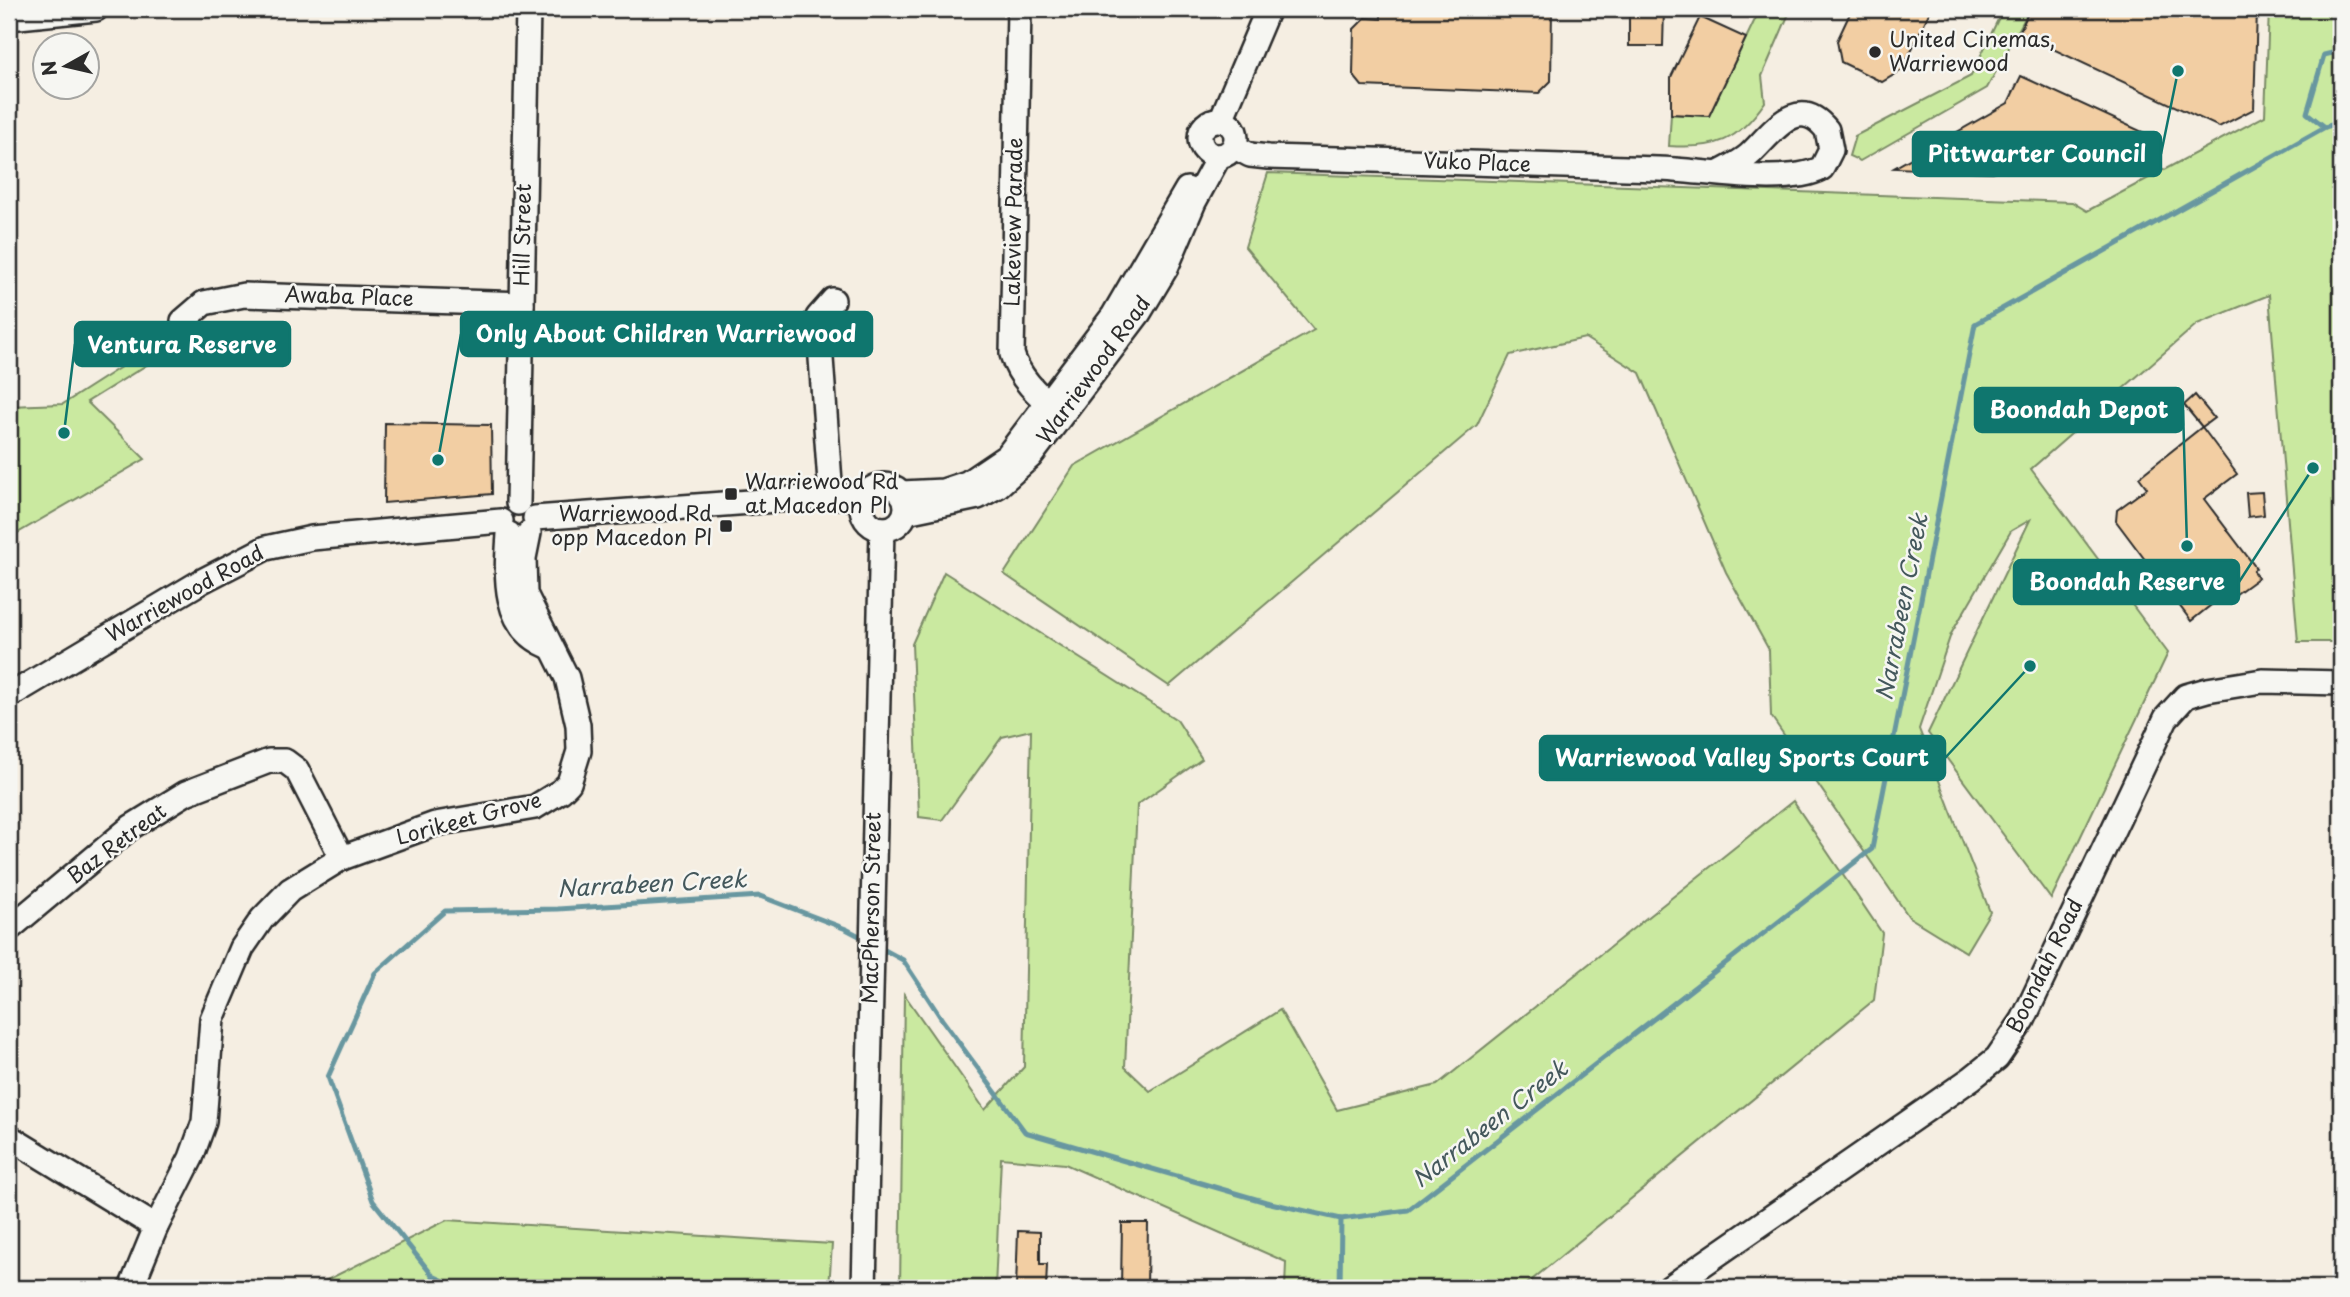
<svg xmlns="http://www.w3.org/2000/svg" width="2350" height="1297" font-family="'Playpen Sans',sans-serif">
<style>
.green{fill:#cae9a0;stroke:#7a8a66;stroke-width:2}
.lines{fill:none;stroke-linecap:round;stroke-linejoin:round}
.stream{stroke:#6897a0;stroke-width:5}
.building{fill:#f2cea3;stroke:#2b2b2b;stroke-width:2}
.minor-casing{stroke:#2b2b2b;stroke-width:28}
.minor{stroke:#f6f6f2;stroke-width:23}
.poi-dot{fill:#2b2b2b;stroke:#f6f6f2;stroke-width:2.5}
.labels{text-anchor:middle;stroke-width:5;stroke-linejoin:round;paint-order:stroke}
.poi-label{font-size:21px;fill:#2b2b2b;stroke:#f6f6f2;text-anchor:start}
.street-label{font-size:21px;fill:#2b2b2b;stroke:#f6f6f2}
.water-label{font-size:23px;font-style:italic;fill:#44585c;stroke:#f6f6f2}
.leader{fill:none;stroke:#0f766e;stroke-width:2.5}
.callout-dot{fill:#0f766e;stroke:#f6f6f2;stroke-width:2.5}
.callout{fill:#0f766e;stroke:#0f766e;stroke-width:2.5}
.callout-label{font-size:23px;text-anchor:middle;font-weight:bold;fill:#fff}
</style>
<rect width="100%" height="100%" fill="#f5eee2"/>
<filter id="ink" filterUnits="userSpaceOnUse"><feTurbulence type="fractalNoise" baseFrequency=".0143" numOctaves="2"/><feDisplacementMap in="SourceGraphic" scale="14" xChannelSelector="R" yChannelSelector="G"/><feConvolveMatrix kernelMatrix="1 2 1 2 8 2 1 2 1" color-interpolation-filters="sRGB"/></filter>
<g filter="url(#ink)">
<g class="green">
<path d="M1760,9H1791L1762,76L1765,102C1737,142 1716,149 1669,146L1671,114L1709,116Z"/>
<path d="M2003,9H2030L1987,88L1860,161L1849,156L1855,136L1971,76Z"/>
<path d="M2269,9H2341V642H2298L2269,295L2197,324L2031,469L2168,653L2051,899L1928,733L2030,520L2011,531L1951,634L1919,729L1990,912L1966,952L1909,917L1771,716L1769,650L1726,572L1640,373L1585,338L1510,355L1477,425L1169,686L1004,574L1074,466L1314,330L1245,247L1268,173L2072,202L2087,211L2265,116Z"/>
<path d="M152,347L161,356L87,402L145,459L9,538V406L63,404Z"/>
<path d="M944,572L1177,720L1202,759L1137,805L1125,1067L1150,1091L1280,1010L1337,1110L1437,1085L1793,801L1882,933L1874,1000L1522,1288H1285L1286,1262L1065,1164L1001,1158L995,1288H900L904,994L985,1110L1024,1067L1031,730L1002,737L942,820L919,817L912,644Z"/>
<path d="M447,1220L832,1244L829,1288H311Z"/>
</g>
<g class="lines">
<g class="stream">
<path d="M2325,127L2307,113L2324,55L2341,51"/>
<path d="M879,947L903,960L943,1021L1025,1132L1266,1202L1341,1219L1408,1210L1872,849L1975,324L2325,127L2341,122"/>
<path d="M459,1288L433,1276L373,1201L328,1077L375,973L445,911L558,909L760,896L846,929L865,939"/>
<path d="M1340,1288L1341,1219"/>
</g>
</g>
<g class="building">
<path d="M1381,9H1552L1551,81L1539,93L1362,86L1353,75L1354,29L1365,18L1381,19Z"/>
<path d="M1629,9H1664L1663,46H1629Z"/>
<path d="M1852,9H1931L1902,70L1882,82L1841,62L1837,41Z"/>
<path d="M2030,9H2257L2254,109L2219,127L2019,33Z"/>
<path d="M1700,17L1746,38L1709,116L1671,114V77Z"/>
<path d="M2021,76L2149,135L2069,173L2066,166L2049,174L2027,172L2022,164L2007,172L2003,166L1993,172L1894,168L2008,103Z"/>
<path d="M2195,395L2214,418L2202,427L2184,405Z"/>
<path d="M385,423L491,425L492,494L384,503Z"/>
<path d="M2202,427L2237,474L2204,499L2256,568L2253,571L2258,578L2224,603L2220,598L2191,621L2116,521L2117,510L2147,488L2139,477Z"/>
<path d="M2262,492L2264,515L2248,517L2246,493Z"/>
<path d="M1122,1223H1148L1147,1288H1121Z"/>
<path d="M1018,1231L1040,1232V1264H1047L1046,1288H1016Z"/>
</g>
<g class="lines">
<g class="minor-casing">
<g id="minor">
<path d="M1019,9L1012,354C1019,378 1038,396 1058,411"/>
<path d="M9,18L96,9"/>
<circle cx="1218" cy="138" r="18"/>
<path d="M1221,120L1268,9"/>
<path d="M1235,147L1250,155L1268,157C1398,161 1528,164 1658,169C1702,170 1786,187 1822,168L1831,150L1827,130C1797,92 1771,135 1749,155C1741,162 1730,167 1721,172"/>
<path d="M183,321L204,303L244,295L522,304"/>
<circle cx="884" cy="507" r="22"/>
<path d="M902,493L943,491L967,483L1007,456L1113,316L1187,189"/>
<path d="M831,496L818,317L833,300"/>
<path d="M518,503L528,9"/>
<path d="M906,512L978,497L998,486L1030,457L1139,313L1166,268L1194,202L1219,156"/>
<path d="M535,518L831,496L864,499"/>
<path d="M509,534C506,576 502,627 548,646"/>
<path d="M9,696L202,581L266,548L312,538L501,521"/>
<path d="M9,929L131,827L186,793L269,761H285L297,770L342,858"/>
<path d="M9,1137L156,1227"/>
<path d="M131,1288L156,1227L191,1158L204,1122L212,1019L242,948L262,919L290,890L342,858L435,824L535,807L561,791L569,783L579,751L578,725L567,678L525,594L524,558L529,533"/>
<path d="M864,1288L882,529"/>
<path d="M1669,1288L1972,1078L1997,1058L2023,1020L2166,718L2186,696L2207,690L2262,681L2341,683"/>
</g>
</g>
<use href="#minor" class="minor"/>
</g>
</g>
<g class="poi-dot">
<circle cx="1875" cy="52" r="7"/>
<rect x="724" y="487" width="14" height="14" rx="3.5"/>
<rect x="719" y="519" width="14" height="14" rx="3.5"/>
</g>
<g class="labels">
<g class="poi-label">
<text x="1889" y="47">United Cinemas,<tspan x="1889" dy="24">Warriewood</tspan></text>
<text x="745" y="489">Warriewood Rd<tspan x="745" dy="24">at Macedon Pl</tspan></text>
<text x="712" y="521" text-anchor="end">Warriewood Rd<tspan x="712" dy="24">opp Macedon Pl</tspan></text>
</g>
<g class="street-label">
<text transform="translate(1477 163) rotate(2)" y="7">Vuko Place</text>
<text transform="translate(1014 222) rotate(-89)" y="7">Lakeview Parade</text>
<text transform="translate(523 235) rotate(-89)" y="7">Hill Street</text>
<text transform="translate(349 297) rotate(2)" y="7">Awaba Place</text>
<text transform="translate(1094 370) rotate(-54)" y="7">Warriewood Road</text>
<text transform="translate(185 594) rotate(-29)" y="7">Warriewood Road</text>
<text transform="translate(469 819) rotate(-15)" y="7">Lorikeet Grove</text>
<text transform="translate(117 844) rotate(-37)" y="7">Baz Retreat</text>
<text transform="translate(872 908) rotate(-89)" y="7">MacPherson Street</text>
<text transform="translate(2045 966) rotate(-64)" y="7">Boondah Road</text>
</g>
<g class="water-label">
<text transform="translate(1902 607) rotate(-79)" y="8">Narrabeen Creek</text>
<text transform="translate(652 884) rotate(-3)" y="8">Narrabeen Creek</text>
<text transform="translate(1490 1124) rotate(-38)" y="8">Narrabeen Creek</text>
</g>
</g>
<path class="leader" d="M2178 71L2161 154M438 460L461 334M64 433L75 344M2187 546L2183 410M2313 468L2239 582M2030 666L1945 758"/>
<g class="callout-dot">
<circle cx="2178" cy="71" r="7"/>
<circle cx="438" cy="460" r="7"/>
<circle cx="64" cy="433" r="7"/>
<circle cx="2187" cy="546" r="7"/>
<circle cx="2313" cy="468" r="7"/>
<circle cx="2030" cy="666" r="7"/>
</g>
<g class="callout">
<rect x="1913" y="132" width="248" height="44" rx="7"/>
<rect x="461" y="312" width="411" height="44" rx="7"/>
<rect x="75" y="322" width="215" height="44" rx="7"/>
<rect x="1975" y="388" width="208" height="44" rx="7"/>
<rect x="2014" y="560" width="225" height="44" rx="7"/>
<rect x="1540" y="736" width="405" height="44" rx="7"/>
</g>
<g class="callout-label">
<text x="2037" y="162">Pittwarter Council</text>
<text x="666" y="342">Only About Children Warriewood</text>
<text x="182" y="353">Ventura Reserve</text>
<text x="2079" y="418">Boondah Depot</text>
<text x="2127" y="590">Boondah Reserve</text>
<text x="1742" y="766">Warriewood Valley Sports Court</text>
</g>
<rect width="2350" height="1297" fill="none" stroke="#f6f6f2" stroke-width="35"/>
<rect x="18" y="18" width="2315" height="1262" fill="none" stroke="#2b2b2b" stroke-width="2.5" filter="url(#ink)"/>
<g transform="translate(66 66) rotate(262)"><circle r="33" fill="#f6f6f2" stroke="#a5a5a2" stroke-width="2"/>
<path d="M0-5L12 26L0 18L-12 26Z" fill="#2b2b2b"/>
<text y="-10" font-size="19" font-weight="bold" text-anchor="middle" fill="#2b2b2b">N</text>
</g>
</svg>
